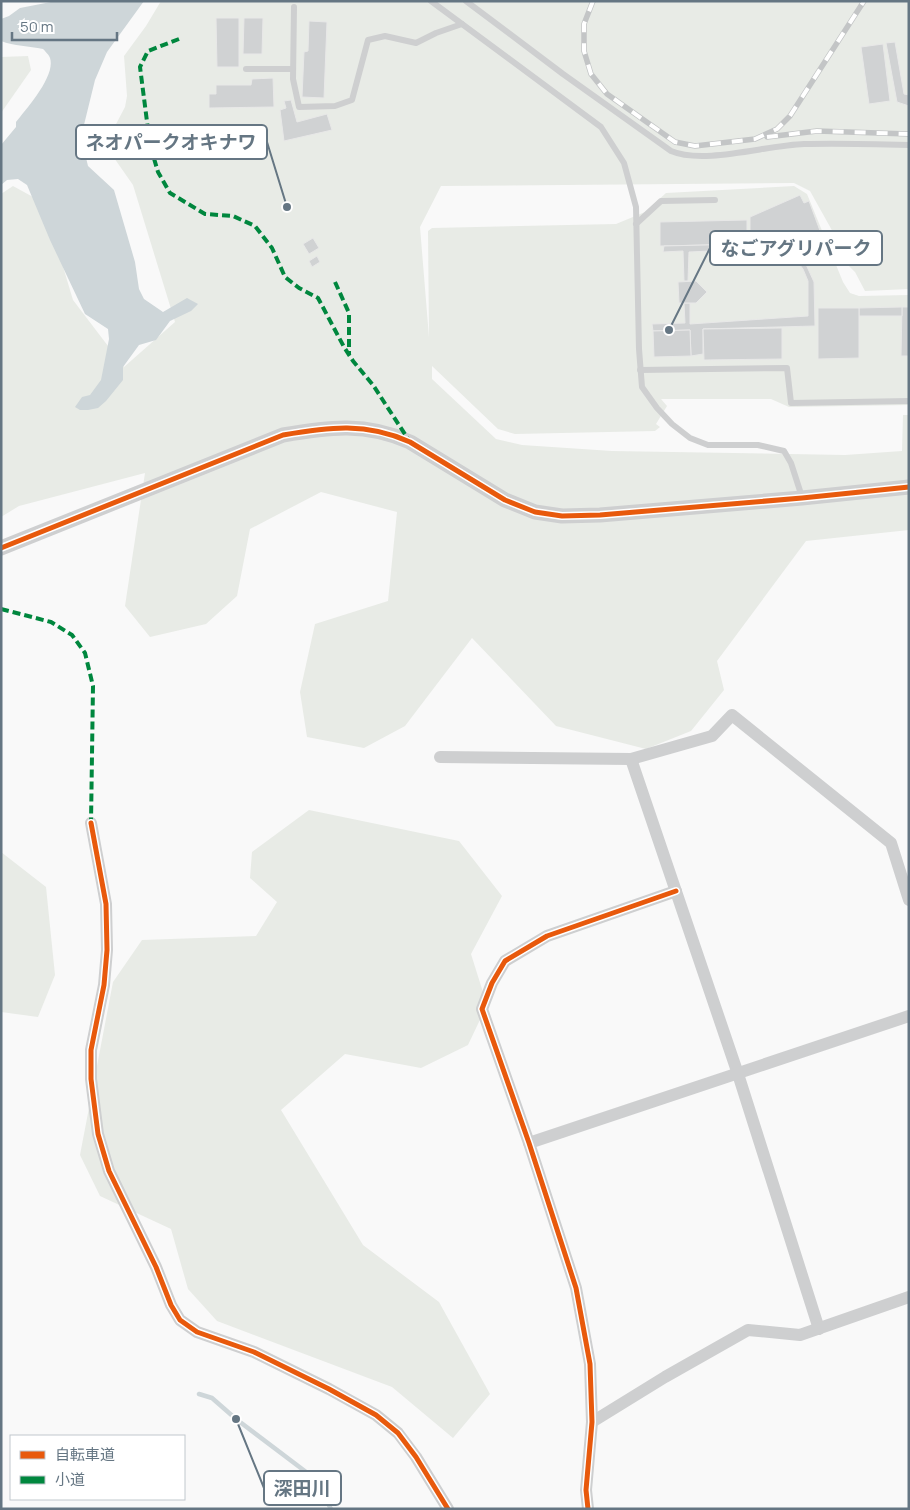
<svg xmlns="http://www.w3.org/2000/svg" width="910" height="1510" font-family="Manrope,'Noto Sans JP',sans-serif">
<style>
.green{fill:#e8ebe6}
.water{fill:#ced6d9}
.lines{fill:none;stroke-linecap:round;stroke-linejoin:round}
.stream{stroke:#ced6d9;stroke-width:4.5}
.building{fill:#d0d2d3;stroke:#e8e8e8}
.service{stroke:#cecfd0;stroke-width:6}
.minor{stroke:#cecfd0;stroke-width:12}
.tertiary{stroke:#cecfd0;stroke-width:15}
.rail-casing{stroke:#c3c5c6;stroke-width:5.5}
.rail{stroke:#fff;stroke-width:4;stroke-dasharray:11;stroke-linecap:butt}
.quiet{stroke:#00873e;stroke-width:4;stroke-dasharray:8 4;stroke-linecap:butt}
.cycleway-casing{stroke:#fff;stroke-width:8}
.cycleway{stroke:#e8590c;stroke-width:5}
.leader{fill:none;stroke:#657683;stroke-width:2}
.callout-dot{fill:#657683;stroke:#fff;stroke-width:2}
.callout{fill:#fff;stroke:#657683;stroke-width:2}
.callout-label{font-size:19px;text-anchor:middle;font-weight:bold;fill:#657683}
</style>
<rect width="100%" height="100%" fill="#f9f9f9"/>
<g class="green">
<path d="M161,1H909V289L865,291L855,272L840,257L834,234L810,191L794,183L441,186L420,227L429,337L428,231L432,228L616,224L645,212L666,193L794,186L807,194L843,282L850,293L859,296L909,295V405L789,407L771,399H661L667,406L656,424L660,427L655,431L515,434L498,429L432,366V379L496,439L522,445L612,451L845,455L902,451L903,415H909V530L806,541L717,661L724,690L691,731L646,749L556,726L472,638L405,726L364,748L307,737L300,692L315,624L388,601L397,512L321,492L250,529L237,596L206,624L150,637L125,606L145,473L19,506L1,517V194L13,186L44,203L73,300L124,367L175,322L133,185L105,145L125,107L127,96L124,56L146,26Z"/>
<path d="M28,56L31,70L1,113V57Z"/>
<path d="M309,810L459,841L502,896L471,954L487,1005L468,1045L421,1068L345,1054L281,1110L363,1245L439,1302L490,1394L453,1438L392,1387L217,1321L188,1289L171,1229L100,1196L80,1155L113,982L142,940L256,936L277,902L250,878L252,852Z"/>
<path d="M1,852L46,887L55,975L38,1017L1,1012Z"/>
</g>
<path class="water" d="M56,1H144L107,52L95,80L81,137L88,166L114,190L135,262L139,289L144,299L163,312L187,298L198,304L191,311L170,321L156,340L139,345L123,367V380L106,401L98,408L88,410H80L75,407L82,397L90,395L101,380L109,339L108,329L85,314L50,240L27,185L18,179L7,180L1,185V145L16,127V122C26,109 56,76 50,58C49,55 45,51 43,49C29,46 14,46 1,41V19L9,16L20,8Z"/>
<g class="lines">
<path class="stream" d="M199,1394L212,1398L236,1419L314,1478L331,1509"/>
</g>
<g class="building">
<path d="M216,18H239V67H217Z"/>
<path d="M244,18H263L262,54H243Z"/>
<path d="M309,21L327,22L324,98L302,97L304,52L308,51Z"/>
<path d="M895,42L904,94L909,95V106L897,102L886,43Z"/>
<path d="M883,44L890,101L869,104L861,47Z"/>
<path d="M273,78L274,107L209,108V94H216V85H251L252,79Z"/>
<path d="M291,100L297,122L327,114L332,130L284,141L280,110L286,108L284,101Z"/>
<path d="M800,195L804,203L809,201L826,247L804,256L797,240L787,244L790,248L780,243L784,240L781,233L771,238L772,245H750V217Z"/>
<path d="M747,220V244L660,246V222Z"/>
<path d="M313,238L319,248L309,254L303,244Z"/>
<path d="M780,243L790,248L804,260L814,282L815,326L703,329V354L691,356L690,330L653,331L652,324L685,323L684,303H690V324L808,316V281L803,269L796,260L786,253L774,248L689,252L688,281H684L683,251L663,252L664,246L747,244L772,245Z"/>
<path d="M317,256L320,262L312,267L309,261Z"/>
<path d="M696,281L707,292L696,303H679L678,282Z"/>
<path d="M902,307H909V356H901Z"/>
<path d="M902,307V316H859V308Z"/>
<path d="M818,308H859V358L818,359Z"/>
<path d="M782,328V359L704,360L703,329Z"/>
<path d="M690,330L691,356L654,357L653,331Z"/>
</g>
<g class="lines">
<g class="service">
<path d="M431,1L601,127L624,163L636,207L639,349L642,387L657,408L672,424L690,438L708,445H758L784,451L791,463L802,497"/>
<path d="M466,1L563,74L671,151C704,165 767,145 804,144C839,143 874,144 909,145"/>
<path d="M294,7L293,79L299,107L335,106L352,100L368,40L385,36L416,43L436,33L462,24"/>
<path d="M246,69H293"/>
<path d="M636,224L661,201L715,200"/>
<path d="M640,370L787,368L791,403L909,401"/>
</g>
<g class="minor">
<path d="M440,757L631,759L712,736L732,715L891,843L909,900"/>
<path d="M631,759L738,1074L819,1329"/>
<path d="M91,823L106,904L107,950L104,985L91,1050V1079L98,1134L109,1171L156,1267L171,1305L180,1320L197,1332L254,1352L329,1389L376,1415L398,1433L416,1457L448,1509"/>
<path d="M529,1143L909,1016"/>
<path d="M592,1422L665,1377L748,1330L800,1335L909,1297"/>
<path d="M588,1509L586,1490L592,1422L590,1364L576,1288L529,1143L482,1009L492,983L505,961L547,936L676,891"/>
</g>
<path class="tertiary" d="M1,548L283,435C329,427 366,422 410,442L505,500L535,512L562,516L600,515L802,498L909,487"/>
<g class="rail-casing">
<g id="rail">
<path d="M593,1L584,24V51L591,74L607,94L675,142L695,146L755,139L777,129L790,116L864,1"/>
<path d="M767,137L817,131L909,134"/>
</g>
</g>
<use href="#rail" class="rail"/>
<g class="quiet">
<path d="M179,39L148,51L140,67L150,145L158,172L170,193L205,214L233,216L255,226L272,248L285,277L299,288L318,298L344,347L353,361L373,385L410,442"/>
<path d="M335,282L349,313V355"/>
<path d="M1,609L51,622L72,635L85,653L93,686L91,823"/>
</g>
<g class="cycleway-casing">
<g id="cycleway">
<path d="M1,548L283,435C329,427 366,422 410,442L505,500L535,512L562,516L600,515L802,498L909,487"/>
<path d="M91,823L106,904L107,950L104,985L91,1050V1079L98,1134L109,1171L156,1267L171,1305L180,1320L197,1332L254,1352L329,1389L376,1415L398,1433L416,1457L448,1509"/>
<path d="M588,1509L586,1490L592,1422L590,1364L576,1288L529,1143L482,1009L492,983L505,961L547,936L676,891"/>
</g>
</g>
<use href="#cycleway" class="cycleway"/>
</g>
<path class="leader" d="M287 207L267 142M669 330L710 248M236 1419L264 1488"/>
<g class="callout-dot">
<circle cx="287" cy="207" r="5"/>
<circle cx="669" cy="330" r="5"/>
<circle cx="236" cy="1419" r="5"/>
</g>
<g class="callout">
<rect x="76" y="125" width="191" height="34" rx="5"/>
<rect x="710" y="231" width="172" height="34" rx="5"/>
<rect x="264" y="1471" width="77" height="34" rx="5"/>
</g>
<g class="callout-label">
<text x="171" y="149">ネオパークオキナワ</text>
<text x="796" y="255">なごアグリパーク</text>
<text x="302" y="1495">深田川</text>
</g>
<rect width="910" height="1510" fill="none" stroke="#657683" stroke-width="5"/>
<rect x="10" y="1435" width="175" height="65" fill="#ffffff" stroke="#c1c8cd"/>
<rect x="20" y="1451" width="25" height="8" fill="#e8590c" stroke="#c1c8cd"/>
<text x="55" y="1460" font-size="15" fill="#657683">自転車道</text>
<rect x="20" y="1476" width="25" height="8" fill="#00873e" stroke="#c1c8cd"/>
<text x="55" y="1485" font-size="15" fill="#657683">小道</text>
<path d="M12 32v8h105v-8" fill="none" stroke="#657683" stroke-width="2.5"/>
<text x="20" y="32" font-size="15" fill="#657683" stroke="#ffffff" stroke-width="4" paint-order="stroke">50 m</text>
</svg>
